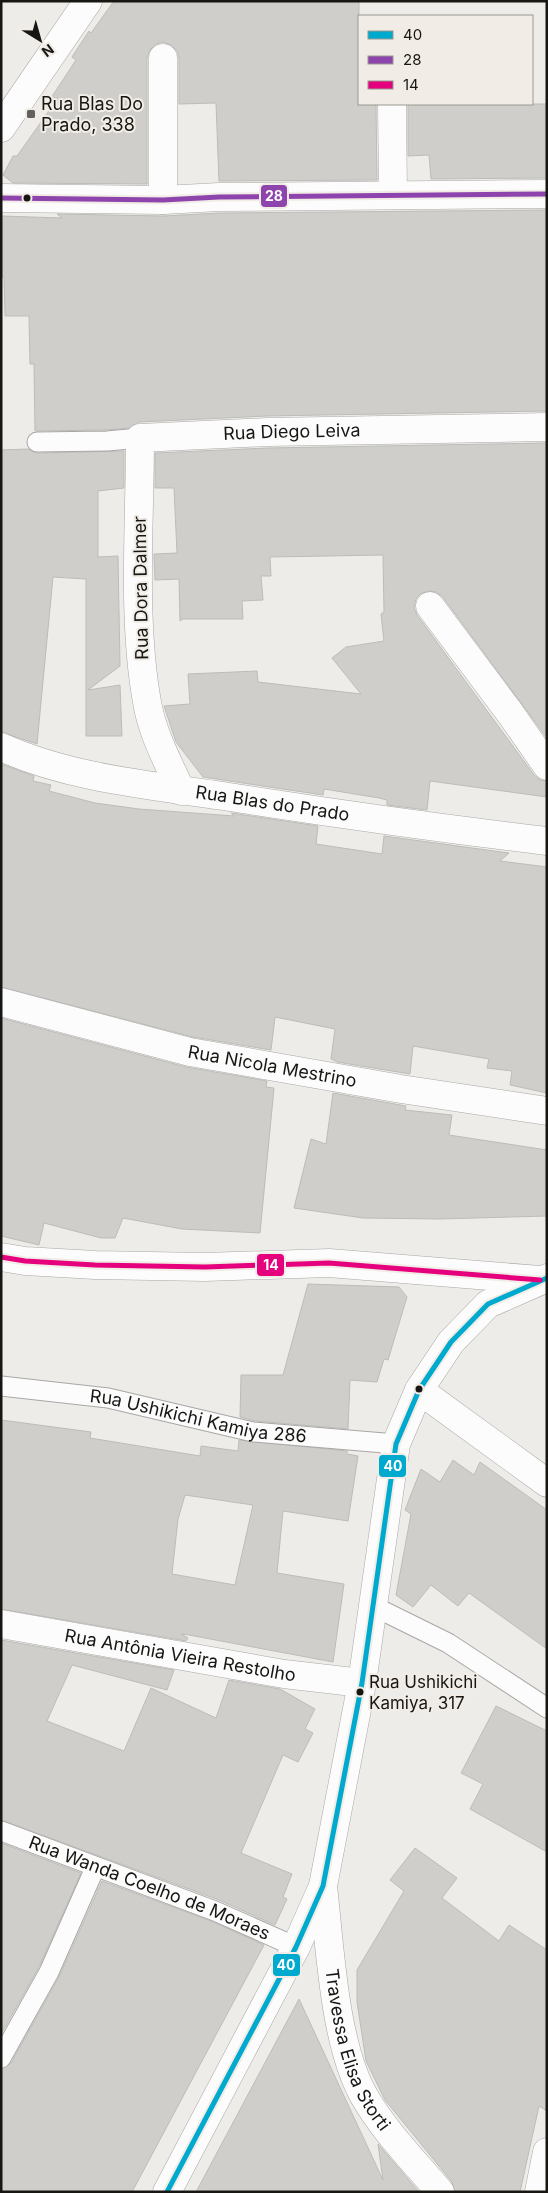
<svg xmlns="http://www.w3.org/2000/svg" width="548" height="2193" font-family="Inter,sans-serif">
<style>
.building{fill:#cfcecb;stroke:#bdbcb9;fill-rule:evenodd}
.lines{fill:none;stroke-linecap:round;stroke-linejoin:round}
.service-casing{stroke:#a9a7a5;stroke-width:21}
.minor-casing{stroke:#a9a7a5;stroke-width:29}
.secondary-casing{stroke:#a9a7a5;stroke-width:29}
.service{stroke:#fcfcfc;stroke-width:19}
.minor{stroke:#fcfcfc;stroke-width:28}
.secondary{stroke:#fcfcfc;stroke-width:28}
.bus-1-casing{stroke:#f1ede6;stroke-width:9}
.bus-2-casing{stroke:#f1ede6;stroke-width:9}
.bus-3-casing{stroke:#f1ede6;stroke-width:9}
.bus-1{stroke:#00a9ce;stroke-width:5}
.bus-2{stroke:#8e44ad;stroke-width:5}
.bus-3{stroke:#e5007d;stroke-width:5}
.poi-dot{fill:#62615e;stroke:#f1ede6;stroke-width:2}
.bus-dot{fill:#171613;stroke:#f1ede6;stroke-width:2}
.labels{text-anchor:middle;stroke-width:4;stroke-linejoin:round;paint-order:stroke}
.bus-label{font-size:17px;fill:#171613;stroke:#f1ede6;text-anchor:start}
.poi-label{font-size:18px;fill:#171613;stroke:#f1ede6;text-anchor:start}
.street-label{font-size:18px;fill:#171613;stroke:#f1ede6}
.line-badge{stroke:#f1ede6;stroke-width:2}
.badge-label{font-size:14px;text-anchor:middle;font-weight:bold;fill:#fff}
</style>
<rect width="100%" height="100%" fill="#eeece9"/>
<g class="building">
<path d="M114,1H359V104H376L377,180L219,181L216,103L179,104V58L177,51L171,45L163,42L156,44L150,50L147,58V184L13,183L3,175L13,156H17L58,98H51L76,60L72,57L89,31L91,33Z"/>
<path d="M408,104H547V178L431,179L429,155L408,156Z"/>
<path d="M547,210V411L267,416L139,422L129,428L106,430L35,431L34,364H30L29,316H5L4,277L1,276V216L62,218L57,214L163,216L220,213Z"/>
<path d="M547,443V738L442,596L436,592L428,591L420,594L416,599L414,607L417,615L534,775L540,780L547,781V797L430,781L427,810L387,805V800L379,798L324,789L323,795L203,777L176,742L164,706L190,704L188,674L257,671L258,682L361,694L332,658L346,647L384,641L381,614L384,612L383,555L270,557L271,576H261L263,600L242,601L243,619H183L180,621L179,579L155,580L154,554L177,553L174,488H155V453L268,448Z"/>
<path d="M28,449L37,453L124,451V488L98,491V557L118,556L120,666L88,690L120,685L122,736H86V579L53,577L37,744L1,732V450Z"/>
<path d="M1,764L34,776L33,781L51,785L49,791L95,803L139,809L234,816L231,813L318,826L316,844L382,854L384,836L509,853L500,861L547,867V1093L510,1085L512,1071L487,1068L489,1059L413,1046L410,1074L337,1062L331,1059L335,1029L275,1017L271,1050L193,1037L1,987Z"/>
<path d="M1,1018L186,1067L267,1081L266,1087L274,1088L260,1233L182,1229L123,1218L115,1238H101L44,1223L39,1245L1,1236Z"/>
<path d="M333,1093L406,1106L405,1110L452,1115L449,1135L547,1150V1216L440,1219L363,1218L294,1208L311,1139L326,1144Z"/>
<path d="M308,1284L399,1287L407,1297L388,1360L384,1359L377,1382L350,1380L348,1429L255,1421L240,1417L241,1375H283Z"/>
<path d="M1,1420L91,1432L90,1438L200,1456L201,1446L238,1451L239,1440L347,1451V1454L358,1456L348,1521L283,1511L277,1573L344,1584L333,1662L189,1635L181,1634L188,1638L186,1641L1,1609ZM185,1495L253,1505L235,1585L172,1574L178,1519Z"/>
<path d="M453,1460L474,1475L480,1462L547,1510V1649L469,1593L458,1606L431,1585L413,1607L396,1595L411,1514L405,1510L421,1469L440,1482Z"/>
<path d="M1,1640L174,1670L167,1690L72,1665L47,1721L124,1751L151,1688L216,1718L229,1680L280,1689L315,1709L305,1729L313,1733L298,1762L283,1755L241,1853L292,1874L283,1897L287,1899L275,1925L219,1900L1,1820Z"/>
<path d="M496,1706L547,1731V1852L470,1809L483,1784L461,1773Z"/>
<path d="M1,1843L81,1873L39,1967L1,2034Z"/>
<path d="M415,1848L457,1878L442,1898L499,1941L509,1925L547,1950V2111L539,2106L520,2192H455L452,2182L385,2100L366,2061L357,2002V1970L404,1891L390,1880Z"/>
<path d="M102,1881L211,1921L264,1945L132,2192H1V2069L11,2063L59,1977Z"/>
<path d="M299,1999L383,2180L378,2144L419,2192H196Z"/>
</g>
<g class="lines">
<g class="service-casing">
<g id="service">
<path d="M37,442L107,441L140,438"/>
<path id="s1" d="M1,1386L108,1398L253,1432L396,1444"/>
<path d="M373,1606L448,1643L547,1708"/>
<path id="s2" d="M1,1831L215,1911L296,1947"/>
<path d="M1,2058L49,1972L95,1868"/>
</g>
</g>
<g class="minor-casing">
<g id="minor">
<path d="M392,104L393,195"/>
<path d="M1,128L88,1"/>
<path d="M1,198L163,200L219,197L547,194"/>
<path d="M163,200V58"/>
<path d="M430,606L510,713L547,766"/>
<path id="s3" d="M1,747C70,778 149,785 223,796C331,813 438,828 547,841"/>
<path id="s4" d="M181,791C168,762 152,733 147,702C132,619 140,523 140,438L268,432L547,427"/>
<path id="s5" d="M1,1002L190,1052L401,1089L547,1111"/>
<path d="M1,1257L25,1261L95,1265L205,1267L329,1263L540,1280"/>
<path d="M419,1390L547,1483"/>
<path id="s6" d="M1,1624L284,1674L362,1683"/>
<path id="s7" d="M323,1886C330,1947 334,2043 364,2096C384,2131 414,2161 440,2192"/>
<path d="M539,2192L547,2152"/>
</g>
</g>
<g class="secondary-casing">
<path id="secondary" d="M167,2192L296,1947L323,1886L362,1683L396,1444L419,1390L451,1342L488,1304L547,1278"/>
</g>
<use href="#service" class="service"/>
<use href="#minor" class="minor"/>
<use href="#secondary" class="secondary"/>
<g class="bus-1-casing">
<path id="bus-1" d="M167,2192L296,1947L323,1886L362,1683L396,1444L419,1390L451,1342L488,1304L547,1278"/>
</g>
<g class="bus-2-casing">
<path id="bus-2" d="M1,198L163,200L219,197L547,194"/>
</g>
<g class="bus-3-casing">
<path id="bus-3" d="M1,1257L25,1261L95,1265L205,1267L329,1263L540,1280"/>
</g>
<use href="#bus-1" class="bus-1"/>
<use href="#bus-2" class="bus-2"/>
<use href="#bus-3" class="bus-3"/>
</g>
<rect class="poi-dot" x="26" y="109" width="10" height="10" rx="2.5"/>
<g class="bus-dot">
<circle cx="27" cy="198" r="4.5"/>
<circle cx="419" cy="1389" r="4.5"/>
<circle cx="360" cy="1692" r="4.5"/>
</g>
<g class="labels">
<g class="bus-label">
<text x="369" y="1688">Rua Ushikichi<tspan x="369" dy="21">Kamiya, 317</tspan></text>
</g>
<g class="poi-label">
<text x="41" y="110">Rua Blas Do<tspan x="41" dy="21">Prado, 338</tspan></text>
</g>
<g class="street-label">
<text dy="6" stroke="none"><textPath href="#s4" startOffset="512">Rua Diego Leiva</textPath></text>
<text transform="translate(141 588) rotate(-91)" y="6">Rua Dora Dalmer</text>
<text dy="6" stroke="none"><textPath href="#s3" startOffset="278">Rua Blas do Prado</textPath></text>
<text dy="6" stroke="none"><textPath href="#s5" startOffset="279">Rua Nicola Mestrino</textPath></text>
<text dy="6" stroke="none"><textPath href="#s1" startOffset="200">Rua Ushikichi Kamiya 286</textPath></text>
<text dy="6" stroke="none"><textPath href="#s6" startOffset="182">Rua Antônia Vieira Restolho</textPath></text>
<text dy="6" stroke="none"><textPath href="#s2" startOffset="159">Rua Wanda Coelho de Moraes</textPath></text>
<text dy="6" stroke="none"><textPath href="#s7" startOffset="169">Travessa Elisa Storti</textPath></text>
</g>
</g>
<g class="line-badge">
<rect x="260" y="184" width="28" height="24" rx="5" fill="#8e44ad"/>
<rect x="256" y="1253" width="29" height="24" rx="5" fill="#e5007d"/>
<rect x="378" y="1454" width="29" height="24" rx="5" fill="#00a9ce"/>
<rect x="272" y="1953" width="29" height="24" rx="5" fill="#00a9ce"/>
</g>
<g class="badge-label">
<text x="274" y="201">28</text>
<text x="271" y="1270">14</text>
<text x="393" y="1471">40</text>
<text x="286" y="1970">40</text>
</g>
<rect width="548" height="2193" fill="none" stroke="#171613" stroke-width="5"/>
<rect x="358" y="15" width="175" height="90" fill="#f1ede6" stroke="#9a9792"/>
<rect x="368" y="31" width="25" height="8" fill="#00a9ce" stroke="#9a9792"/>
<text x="403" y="40" font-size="15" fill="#171613">40</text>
<rect x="368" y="56" width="25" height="8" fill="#8e44ad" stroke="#9a9792"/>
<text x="403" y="65" font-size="15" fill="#171613">28</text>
<rect x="368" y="81" width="25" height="8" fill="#e5007d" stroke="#9a9792"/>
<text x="403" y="90" font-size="15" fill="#171613">14</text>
<g transform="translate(40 40) rotate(143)" stroke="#f1ede6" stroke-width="4" paint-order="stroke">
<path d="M0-4L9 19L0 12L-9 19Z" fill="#171613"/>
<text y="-8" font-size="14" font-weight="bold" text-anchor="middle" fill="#171613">N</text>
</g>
</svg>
